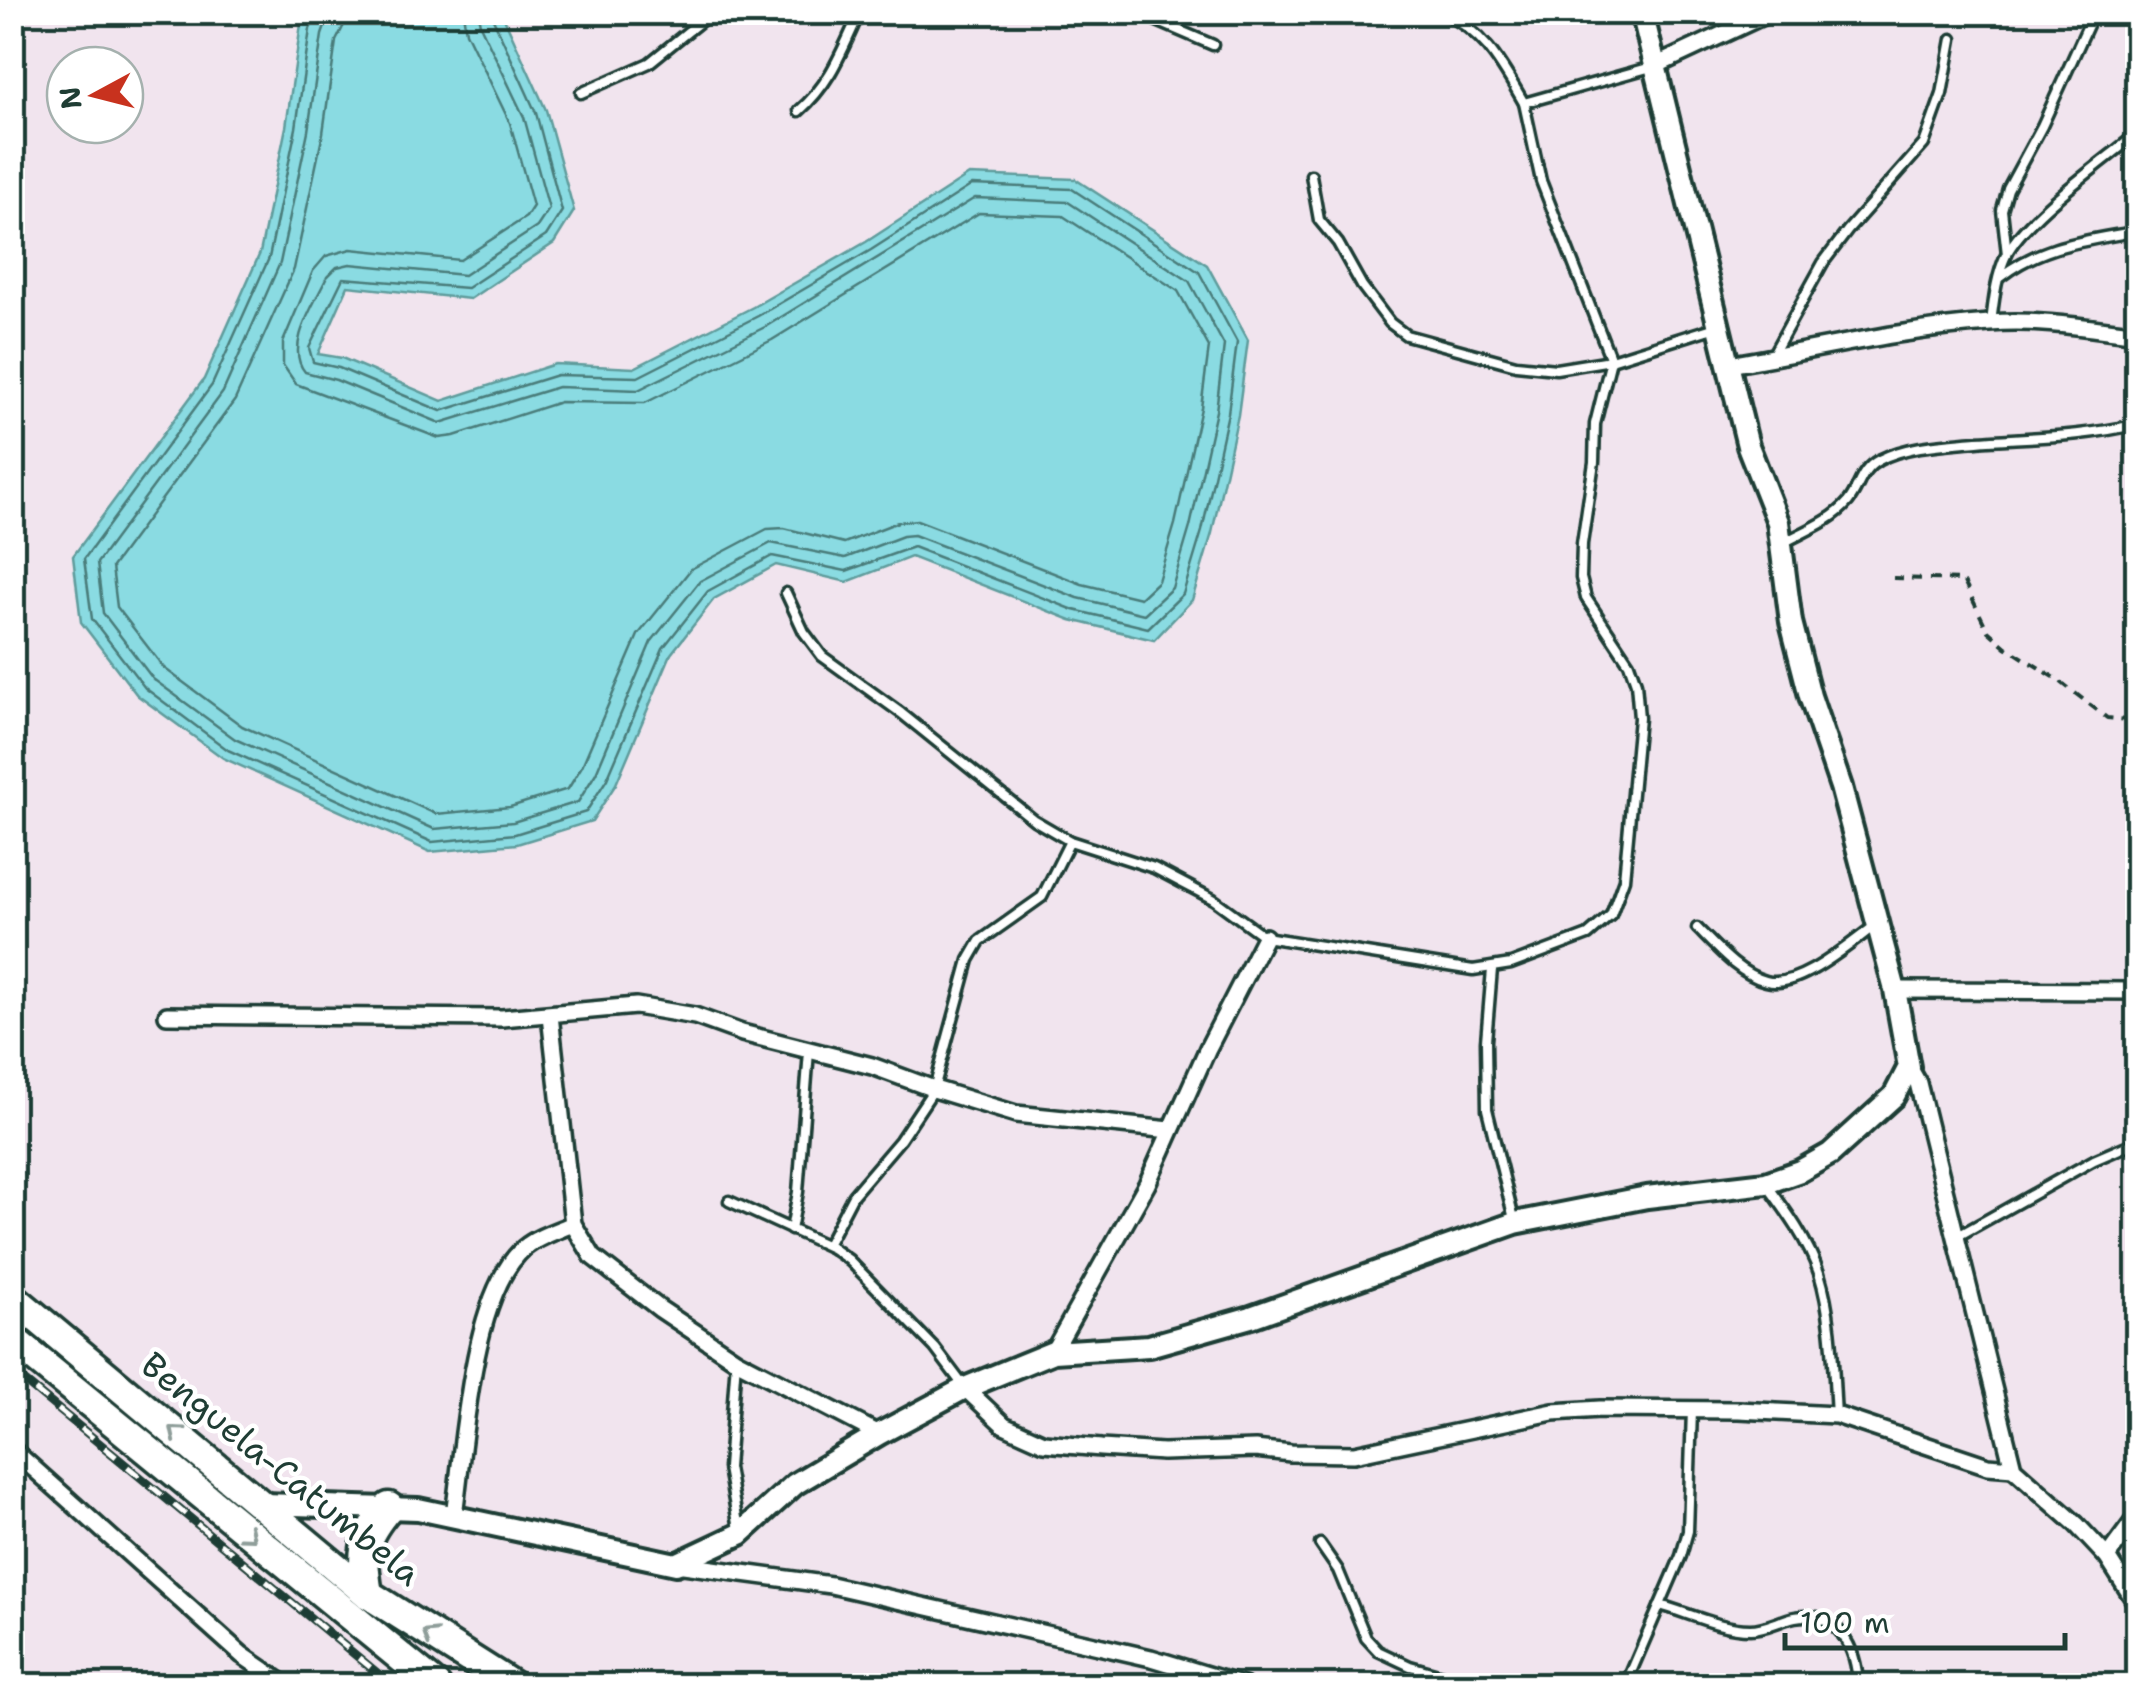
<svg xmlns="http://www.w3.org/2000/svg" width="2150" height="1698" font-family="'Shantell Sans',sans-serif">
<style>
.water{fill:#8adbe2;stroke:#5f9c9c;stroke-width:2.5}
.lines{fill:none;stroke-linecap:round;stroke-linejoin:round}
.shore{stroke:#4a7c7a;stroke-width:2.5}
.service-casing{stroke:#1f3d34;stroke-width:15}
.minor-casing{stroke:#1f3d34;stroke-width:22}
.tertiary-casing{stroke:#1f3d34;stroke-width:28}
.trunk-casing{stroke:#1f3d34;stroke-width:35}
.path{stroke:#1f3d34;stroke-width:4;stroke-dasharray:10 8;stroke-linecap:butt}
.service{stroke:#fff;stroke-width:8}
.minor{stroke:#fff;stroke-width:15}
.tertiary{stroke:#fff;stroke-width:20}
.trunk{stroke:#fff;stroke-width:28}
.rail-casing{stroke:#1f3d34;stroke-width:9}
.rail{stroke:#fff;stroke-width:5;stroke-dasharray:15;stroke-linecap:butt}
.oneway{stroke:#8f9e9a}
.labels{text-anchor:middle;stroke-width:9;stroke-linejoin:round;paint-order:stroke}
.street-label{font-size:35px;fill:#1f3d34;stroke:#fff}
</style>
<rect width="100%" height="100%" fill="#f1e4ee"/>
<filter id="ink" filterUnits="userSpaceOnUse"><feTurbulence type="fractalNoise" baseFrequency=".01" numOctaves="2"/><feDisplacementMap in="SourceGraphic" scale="20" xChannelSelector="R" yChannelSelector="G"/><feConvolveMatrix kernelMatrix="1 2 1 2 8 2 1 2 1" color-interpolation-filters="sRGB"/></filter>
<g filter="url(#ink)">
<path class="water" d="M311,12L496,13L505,20L546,110L574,211L554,243L470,299L348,286L318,354L342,358L442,401L555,364L634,368L753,307L866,242L969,175L1075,179L1207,265L1248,340L1238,415L1212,533L1192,600L1154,640L1071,620L911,557L847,582L776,565L714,599L671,654L616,784L592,821L517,844L430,852L223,758L137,695L81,622L73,556L204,379L260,253L286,127L301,24Z"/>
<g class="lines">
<g class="shore">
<path d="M318,12L310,29L296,128L269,258L212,385L84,559L92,619L145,688L228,750L432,842L515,834L586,812L607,779L663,648L708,591L772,556L846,571L913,547L1074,610L1148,628L1183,594L1202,531L1228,413L1237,342L1199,272L1072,189L972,185L871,250L758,316L638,377L557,375L441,411L339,368L313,362L309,348L343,278L467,288L546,236L562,211L536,113L490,12"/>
<path d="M330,12L322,35L308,131L280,263L223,392L97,563L103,613L153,679L235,739L434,829L513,822L578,802L596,773L651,642L700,581L771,543L845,558L903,536L914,535L1078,598L1144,614L1172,588L1190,527L1216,411L1224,345L1189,281L1068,202L975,198L765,327L638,390L558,387L440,423L336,380L305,372C284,347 315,303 327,277L337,267L350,264L464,275L537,227L549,209L524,117L480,25L478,12"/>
<path d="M345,12L344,25L336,41L323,133L294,269L235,400L112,567L117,607L164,668L242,726L436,814L510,807L568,789L582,766L638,635L691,569L767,529L784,528L844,543L898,522L917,520L1082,584L1140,598L1158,581L1175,524L1201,408L1209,347L1178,291L1063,216L979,213L772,340L645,403L560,402L454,436L439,438L296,384L283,365V342L313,271L326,256L351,249L460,260L526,217L533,206L510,123L466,32L463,12"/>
</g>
<defs>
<g id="service">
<path d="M1136,12L1213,45"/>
<path d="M1443,12C1487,35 1500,62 1524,103L1655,66"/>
<path d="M581,93L649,63L712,12"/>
<path d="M799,111C831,83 842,50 860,12"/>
<path d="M1311,175L1319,220L1338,243L1362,286L1390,323L1406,335L1516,365L1556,369L1611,360L1716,327"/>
<path d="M2007,254L2002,210L2008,189L2042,126L2094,12"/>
<path d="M2000,277C2043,244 2086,241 2138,231"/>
<path d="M1991,323C1994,299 1996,277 2006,255C2026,216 2102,163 2138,133"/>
<path d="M1773,354L1823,263L1848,230L1924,144L1942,94L1952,39"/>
<path d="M1783,543C1805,531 1832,521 1848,502C1860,487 1860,470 1879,460C1908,445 1945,444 1977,441C2031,437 2085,437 2138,424"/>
<path d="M786,593L804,632L822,656L901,713L1034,820L1070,841L1154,868L1213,899L1265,937L1473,970L1511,964L1588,935L1611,915L1624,879L1639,718L1636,683L1629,663L1586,598L1581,578L1582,544L1594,462L1595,424L1611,360L1541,181L1524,103"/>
<path d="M1697,928C1716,947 1739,974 1766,981C1798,990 1850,943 1876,925"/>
<path d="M1492,969L1486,1041L1487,1109L1515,1223"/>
<path d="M1767,1185C1787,1212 1808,1241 1819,1273C1833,1318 1833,1369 1836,1415"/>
<path d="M729,1201L832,1248L849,1260L935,1348L965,1388"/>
<path d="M791,1230L798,1192L809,1051"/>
<path d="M1958,1236L2094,1160L2138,1141"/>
<path d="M827,1245L853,1195L900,1140L934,1089L969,960L980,941L1042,897L1070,841"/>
<path d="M736,1360L728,1468L739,1529"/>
<path d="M1320,1544L1338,1570L1366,1638L1378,1651L1410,1666L1480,1686"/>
<path d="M1660,1605C1688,1613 1721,1629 1750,1629C1766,1629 1780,1620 1795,1617C1838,1609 1857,1649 1858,1686"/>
<path d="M1625,1686L1681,1556L1688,1531L1692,1410"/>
</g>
<g id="minor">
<path d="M1655,66L1771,12"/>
<path d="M1729,365C1816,350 1903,329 1990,323C2039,319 2089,328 2138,334"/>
<path d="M1895,990L2138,991"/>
<path d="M167,1015L502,1018L636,1006L695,1016L742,1033L872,1066L934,1089L1016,1114L1170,1130"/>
<path d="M550,1015L573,1224L593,1257L660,1309L736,1360L879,1434"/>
<path d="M1909,1067L1918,1083L2013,1468L2076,1524L2107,1557L2138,1606"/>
<path d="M1053,1352L1147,1184L1208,1048L1265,937"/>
<path d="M965,1388L1004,1425L1044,1443L1101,1448L1163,1452L1255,1449L1291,1453L1354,1454L1553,1412L1600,1409L1739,1410L1836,1415L1988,1466L2013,1468"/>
<path d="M12,1449L242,1655L287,1686"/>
<path d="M454,1515C464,1446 471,1294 524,1248C537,1237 557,1231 573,1224"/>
<path d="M2107,1557L2138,1515"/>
<path d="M676,1564L831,1585L1151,1658L1244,1686"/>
</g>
<path id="tertiary" d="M263,1504L418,1509L676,1564L740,1534L795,1484L879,1434L965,1388L1053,1352L1149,1346L1251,1317L1515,1223L1647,1197L1766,1183L1800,1171L1830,1154L1894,1096L1909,1067L1895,990L1841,787L1810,696L1791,622L1778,522L1748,446L1642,12"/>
<g id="trunk">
<path d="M12,1297L368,1594L513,1686"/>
<path d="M12,1339L436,1686"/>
<path d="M368,1594C361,1553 361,1539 389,1507"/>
</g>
</defs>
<use href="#service" class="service-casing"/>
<use href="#minor" class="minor-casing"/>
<use href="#tertiary" class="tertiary-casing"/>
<use href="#trunk" class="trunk-casing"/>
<path class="path" d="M1893,578L1963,580L1988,631L2006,647L2057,679L2107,718L2138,721"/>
<use href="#service" class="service"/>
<use href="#minor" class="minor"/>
<use href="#tertiary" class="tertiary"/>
<use href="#trunk" class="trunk"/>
<defs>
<path id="rail" d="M12,1371L393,1686"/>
</defs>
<use href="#rail" class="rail-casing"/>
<use href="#rail" class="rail"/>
</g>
<defs><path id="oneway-chevron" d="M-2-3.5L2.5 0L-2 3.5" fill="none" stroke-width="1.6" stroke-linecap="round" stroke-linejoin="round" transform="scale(2.5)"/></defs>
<g class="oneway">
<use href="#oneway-chevron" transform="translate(176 1432) rotate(-140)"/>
<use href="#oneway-chevron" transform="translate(249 1535) rotate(40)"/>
<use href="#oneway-chevron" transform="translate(429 1635) rotate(-148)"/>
</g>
</g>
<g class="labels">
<g class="street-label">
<text transform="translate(281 1469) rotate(39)" y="12">Benguela-Catumbela</text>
</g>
</g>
<rect width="2150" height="1698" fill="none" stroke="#fff" stroke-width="50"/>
<rect x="25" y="25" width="2100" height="1648" fill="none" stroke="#1f3d34" stroke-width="4" filter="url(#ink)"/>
<g transform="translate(95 95) rotate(263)"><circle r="48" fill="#ffffff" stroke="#a5b1ae" stroke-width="2.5"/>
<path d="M0-8L18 38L0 25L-18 38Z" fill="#c8321e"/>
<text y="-15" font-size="28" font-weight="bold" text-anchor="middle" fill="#1f3d34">N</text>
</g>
<path d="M1785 1633v15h280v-15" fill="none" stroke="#1f3d34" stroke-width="5"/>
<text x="1800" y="1633" font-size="30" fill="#1f3d34" stroke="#ffffff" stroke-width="8" paint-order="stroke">100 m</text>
</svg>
